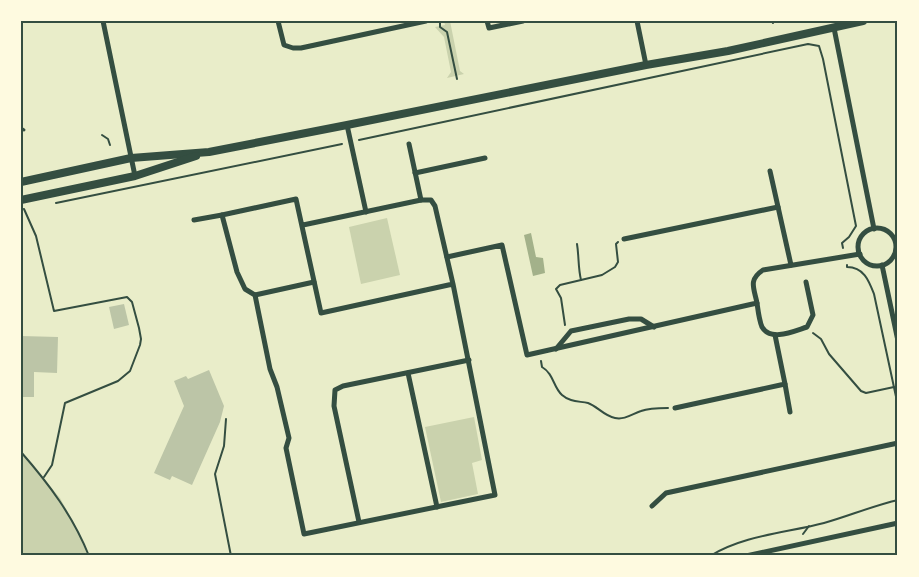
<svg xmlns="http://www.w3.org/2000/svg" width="919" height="577" font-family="'PT Sans Narrow',sans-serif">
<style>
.green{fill:#cad2ad}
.water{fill:#a3b18a}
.building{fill:#bcc5a7}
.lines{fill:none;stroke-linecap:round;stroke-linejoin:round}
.path{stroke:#344e41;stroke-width:2}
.service{stroke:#344e41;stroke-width:3}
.minor{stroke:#344e41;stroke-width:5}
.tertiary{stroke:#344e41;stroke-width:8}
.neatline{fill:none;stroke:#344e41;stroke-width:2}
</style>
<rect width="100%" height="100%" fill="#e9edc9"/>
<g class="green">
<path d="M444,21H450L460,71L464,74L447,78L451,72L444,37L435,27L445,25Z"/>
<path d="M387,218L400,275L361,284L349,227Z"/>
<path d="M474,417L482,460L472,463L478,494L441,502L425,427Z"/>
<path d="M21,452L60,498L75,525L88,556H21Z"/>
</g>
<path class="water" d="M531,233L536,257L543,258L545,273L533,276L524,235Z"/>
<g class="building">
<path d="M124,304L129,325L114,329L109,307Z"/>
<path d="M21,336L58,337L57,373L34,372V397H21Z"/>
<path d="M209,370L224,406L220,422L192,485L172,476L170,480L154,473L184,406L174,381L186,376L188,379Z"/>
</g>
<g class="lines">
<g class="path">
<path d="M440,21V27L447,32L457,79"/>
<path d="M772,21L773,23"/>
<path d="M102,135L108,139L110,145"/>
<path d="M359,140L808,44L819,46L823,59L856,226L849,237L842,243L843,248"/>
<path d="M56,203L342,144"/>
<path d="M24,209L36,236L54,311L127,297L132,302L139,328L141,339L140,345L130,371L118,381L65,403L52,465L44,477"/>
<path d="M577,244C579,256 578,268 581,280"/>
<path d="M847,265V267C864,267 869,281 874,294L898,406"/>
<path d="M565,325L561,298L556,289L560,285L602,275L615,267L618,262L616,244L618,242"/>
<path d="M813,333L821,339L829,354L861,391L866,393L894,387"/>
<path d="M541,361L542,367C554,374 553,387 562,395C570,402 578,401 588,403C597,406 604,416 615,418C625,420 632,414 641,411C649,408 659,408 668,408"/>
<path d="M226,419L224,446L215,474L231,556"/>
<path d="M21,452C49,484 73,516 89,556"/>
<path d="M803,534L809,526"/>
<path d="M710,556C744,535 786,533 824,523C849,516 872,506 898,500"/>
</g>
<path class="service" d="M21,128L24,130"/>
<g class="minor">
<path d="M103,21L135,176"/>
<path d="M278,21L284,45L293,48H301L426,21"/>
<path d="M487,21L489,28L523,21"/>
<path d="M637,21L646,65"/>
<path d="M834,28L874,229"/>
<path d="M347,125L366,212"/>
<path d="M409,144L421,200"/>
<path d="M770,171L791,265"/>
<path d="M415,173L485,158"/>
<path d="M194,220L222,215"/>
<path d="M303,225L421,200H431L435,206L453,284L321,313L296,199L222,215L237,272L245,289L255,295L270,369L277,387L289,438L286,448L304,534L495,495L453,284"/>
<circle cx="877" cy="247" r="19"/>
<path d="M624,239L778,207"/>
<path d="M447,257L502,245L527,355L757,303C754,288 748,280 763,270L860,254"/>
<path d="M882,265L898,341"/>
<path d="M255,295L314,282"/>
<path d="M757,303C758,310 759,320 762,327C771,342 794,331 807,327L813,315L806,282"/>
<path d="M556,349L571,331L629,319H641L654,327"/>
<path d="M408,373L437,507"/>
<path d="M785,384L790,412"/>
<path d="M675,408L785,384L775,335"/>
<path d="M652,506L666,493L898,443"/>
<path d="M359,522L334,406L335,390L343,386L469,360"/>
<path d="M746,556L898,523"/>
</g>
<g class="tertiary">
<path d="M21,182L131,158L209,152L347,125L646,65L728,51L863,21"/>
<path d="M21,200L135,176L196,156"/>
</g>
</g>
<rect width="919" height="577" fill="none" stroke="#fefae0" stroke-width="45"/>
<rect x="22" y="22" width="874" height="532" class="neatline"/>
</svg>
